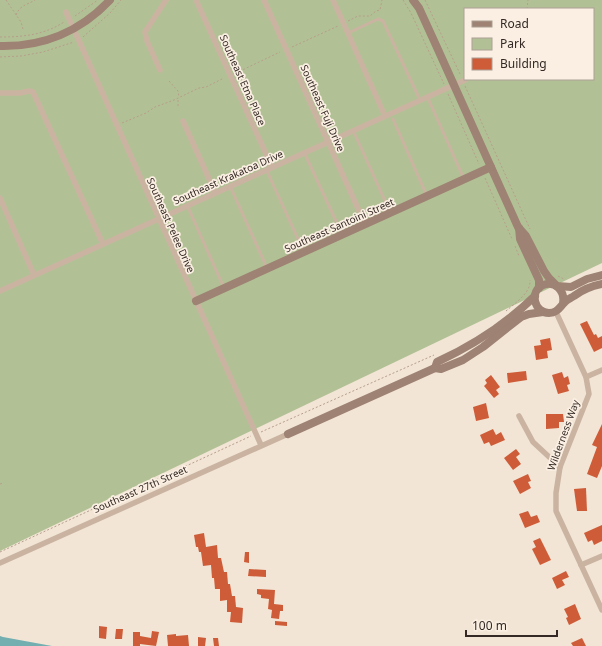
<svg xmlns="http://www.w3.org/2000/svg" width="602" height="646" font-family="'Noto Sans',sans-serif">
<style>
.green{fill:#b2c195;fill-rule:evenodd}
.water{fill:#73aeb1}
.building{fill:#ce5c38}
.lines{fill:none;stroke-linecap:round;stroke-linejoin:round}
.path{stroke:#b69e8b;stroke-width:1;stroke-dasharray:2 2;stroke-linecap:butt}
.lane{stroke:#cab4a1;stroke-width:3}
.street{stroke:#cab4a1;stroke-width:5.5}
.secondary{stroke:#9e8273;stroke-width:8}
.labels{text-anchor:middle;stroke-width:3.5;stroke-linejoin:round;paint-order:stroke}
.street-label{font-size:10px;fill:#342924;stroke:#faefe2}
</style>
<rect width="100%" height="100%" fill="#f2e5d5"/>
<path class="green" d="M0,0H602V263L0,551ZM465,9H593V79H465Z"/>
<path class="water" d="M0,636L3,637L52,646H0Z"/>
<g class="building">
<path d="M587,321L594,335L596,334L598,338L602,336V348L594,352L580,324Z"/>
<path d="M550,338L552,350L547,351L548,358L536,360L534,346L541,345L540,340Z"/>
<path d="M526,371L527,380L508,383L507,373Z"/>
<path d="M562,372L564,378L568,376L570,384L567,385L569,391L558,394L552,375Z"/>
<path d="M491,375L500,387L496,390L499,394L494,398L484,386L487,383L485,380Z"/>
<path d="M486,403L489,418L476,421L473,407Z"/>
<path d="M546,414H563L564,422H559V428L546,429Z"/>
<path d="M602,424V466L597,478L587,474L597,447L592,445Z"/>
<path d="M493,429L496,435L501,432L505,440L491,446L489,442L484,444L480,435Z"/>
<path d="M516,449L520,454L516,457L521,464L513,470L504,458Z"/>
<path d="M528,474L531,481L528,482L531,488L520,494L513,481Z"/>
<path d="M586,488L587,511H577L574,489Z"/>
<path d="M528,511L531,517L537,515L540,522L525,528L519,514Z"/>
<path d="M602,525V541L594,545L592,540L588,542L584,533Z"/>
<path d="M204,533L206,547L217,545L218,558H221L224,572H227L228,584H230L232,596H235L236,607L243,608L242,623L230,622L231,612H227V600L220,601V589H215L214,578H212L211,565L203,566L201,552H199L198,547H196L194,535Z"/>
<path d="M540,538L551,560L540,565L532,549L536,547L533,541Z"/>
<path d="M245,552H249V563L244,562Z"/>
<path d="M249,569L266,570V577L248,576Z"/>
<path d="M566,571L569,577L562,580L565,585L557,589L552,578Z"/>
<path d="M257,589L275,590L274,604L283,605V611H280L279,619L271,618L272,610L268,609L269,599L261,598V595L257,594Z"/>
<path d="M575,604L581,619L569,625L566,618L568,617L564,609Z"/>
<path d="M275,621L287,622V626L275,625Z"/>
<path d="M99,626L107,627L106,639L99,638Z"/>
<path d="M116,629H123L122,639H115Z"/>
<path d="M152,631L159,632L156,646L140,644V646H133V632H140V636L151,638Z"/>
<path d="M176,634V636L188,635L189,646H168L167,635Z"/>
<path d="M198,637L206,638L205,646H198Z"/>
<path d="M213,638H218L219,646H214Z"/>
<path d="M582,638L586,646H573L571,643Z"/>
</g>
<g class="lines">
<g class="path">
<path d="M6,0L21,22L23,29"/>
<path d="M403,0L411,13L444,84"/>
<path d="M425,0L461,76"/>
<path d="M527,9L528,0"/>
<path d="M16,15C20,5 27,5 35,0"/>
<path d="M75,16L98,0"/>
<path d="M348,21L358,16H370L376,11L380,10L382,0"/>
<path d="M0,37C23,37 44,35 64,22"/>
<path d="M83,37L110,13L121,0"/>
<path d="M292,47L338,26"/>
<path d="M0,57L21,56L43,52L74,42"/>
<path d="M236,73L280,52"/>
<path d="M169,81L178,91L179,97"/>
<path d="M465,86L530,229"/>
<path d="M448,94L479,164"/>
<path d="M178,100V106"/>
<path d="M122,123L146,113L155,107L174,100L199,88L206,87L224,78"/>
<path d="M485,178L512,239"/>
<path d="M515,246L519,256"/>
<path d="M558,276L564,279"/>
<path d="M506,311C515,303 531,293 530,280"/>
<path d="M261,432L434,355"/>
<path d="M0,484L4,483"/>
<path d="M0,552L251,436"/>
</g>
<g class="lane">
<path d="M348,33L378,19L383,21L420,100"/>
<path d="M427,96L464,179"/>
<path d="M393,119L427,196"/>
<path d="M353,130L390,212"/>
<path d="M304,152L342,234"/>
<path d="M266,169L304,252"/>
<path d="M230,186L267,268"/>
<path d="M187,205L224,288"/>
</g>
<g class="street">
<path d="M196,0L272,167"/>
<path d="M264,0L365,224"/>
<path d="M333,0L385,116"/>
<path d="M66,12L261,445"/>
<path d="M160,70L147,41L145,32L166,0"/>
<path d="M0,93H20L29,91L33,92L103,244"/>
<path d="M183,121L215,192"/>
<path d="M0,198L34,275"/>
<path d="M0,291L465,80"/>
<path d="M556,312L586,377L589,394L560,467L556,493V511L602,610"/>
<path d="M586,377L602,370"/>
<path d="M519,416L533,442L560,467"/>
<path d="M0,563L288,434"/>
<path d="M581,565L602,556"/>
</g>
<g class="secondary">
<path d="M413,0L419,8L435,43L518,227L526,236L544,271L549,278L557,286L571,287L587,279L602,275"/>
<path d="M0,46C43,47 81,31 110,0"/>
<path d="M519,228L520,239L539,280V288"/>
<path d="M196,301L491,167"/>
<path d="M563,303C565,292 556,280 543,285C529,291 534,313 549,313C557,313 559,308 564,303C566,300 571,298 574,296C582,290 592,286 602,284"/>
<path d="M435,368L441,369L463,360L483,347L521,317L529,314L543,312"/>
<path d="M435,368L437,362C474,345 505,325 535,296"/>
<path d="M288,434L435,368"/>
</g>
</g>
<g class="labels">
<g class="street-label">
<text transform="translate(243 80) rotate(66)" y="4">Southeast Etna Place</text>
<text transform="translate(323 108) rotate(66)" y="4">Southeast Fuji Drive</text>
<text transform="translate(228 177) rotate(-24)" y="4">Southeast Krakatoa Drive</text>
<text transform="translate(171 225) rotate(66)" y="4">Southeast Pelee Drive</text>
<text transform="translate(339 225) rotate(-24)" y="4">Southeast Santoini Street</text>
<text transform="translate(563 435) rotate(-70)" y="4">Wilderness Way</text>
<text transform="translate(140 489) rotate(-24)" y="4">Southeast 27th Street</text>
</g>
</g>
<rect x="464" y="8" width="130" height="72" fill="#faefe2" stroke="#aba096"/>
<rect x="472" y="21" width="20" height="6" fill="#9e8273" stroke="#aba096"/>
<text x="500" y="28" font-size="12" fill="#342924">Road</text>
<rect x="472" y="38" width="20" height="12" fill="#b2c195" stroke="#aba096"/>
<text x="500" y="48" font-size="12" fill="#342924">Park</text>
<rect x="472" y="58" width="20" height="12" fill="#ce5c38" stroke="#aba096"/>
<text x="500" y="68" font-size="12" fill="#342924">Building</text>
<path d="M466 630v6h91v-6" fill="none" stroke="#342924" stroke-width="2"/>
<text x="472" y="630" font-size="12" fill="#342924" stroke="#faefe2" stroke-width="3" paint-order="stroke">100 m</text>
</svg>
